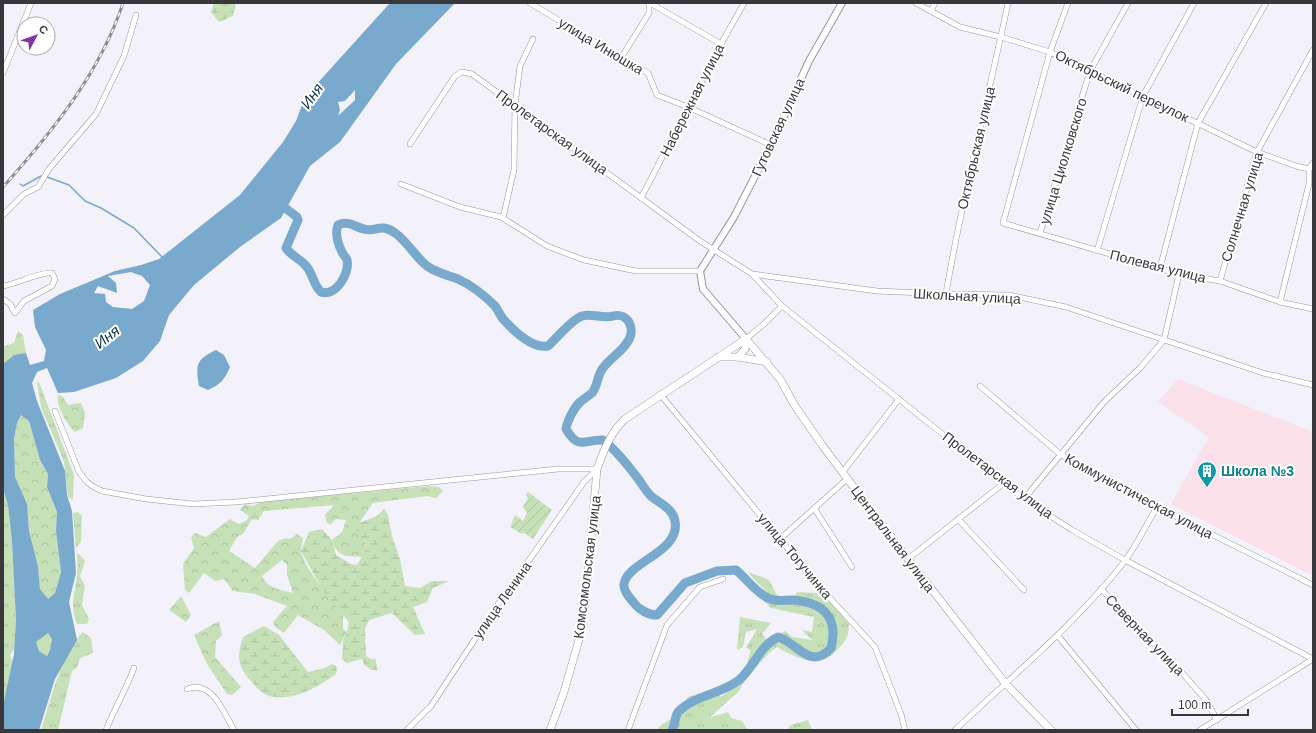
<svg xmlns="http://www.w3.org/2000/svg" width="1316" height="733" font-family="Helvetica,sans-serif">
<style>
.education{fill:#fae0e8}
.grass{fill:url(#grass-tufts)}
.forest{fill:url(#forest-crowns);fill-rule:evenodd}
.wetland{fill:url(#wetland-marsh)}
.garden{fill:url(#garden-furrows)}
.water{fill:#79a9cd;fill-rule:evenodd}
.lines{fill:none;stroke-linecap:round;stroke-linejoin:round}
.stream{stroke:#79a9cd;stroke-width:1.5}
.river{stroke:#79a9cd;stroke-width:9}
.minor-casing{stroke:#99969e;stroke-width:6}
.tertiary-casing{stroke:#99969e;stroke-width:8}
.secondary-casing{stroke:#99969e;stroke-width:8}
.minor{stroke:#fff;stroke-width:5}
.tertiary{stroke:#fff;stroke-width:6}
.secondary{stroke:#fff;stroke-width:7}
.rail-casing{stroke:#8f8e93;stroke-width:3}
.rail{stroke:#fff;stroke-width:1.5;stroke-dasharray:4.5;stroke-linecap:butt}
.labels{text-anchor:middle;stroke-width:4;stroke-linejoin:round;paint-order:stroke}
.street-label{font-size:14px;fill:#38373a;stroke:#fff}
.culture-label{font-size:14px;font-weight:bold;fill:#0d838f;stroke:#fff;text-anchor:start}
.water-label{font-size:15px;font-style:italic;fill:#083049;stroke:#fff}
</style>
<defs>
<pattern id="grass-tufts" width="24" height="20" patternUnits="userSpaceOnUse"><rect width="24" height="20" fill="#c6e0b8"/><path d="M3 7l-1-3M5 7V3M7 7l1-3M15 17l-1-3M17 17v-4M19 17l1-3" fill="none" stroke="#abc19f"/></pattern>
<pattern id="forest-crowns" width="20" height="18" patternUnits="userSpaceOnUse"><rect width="20" height="18" fill="#c6e0b8"/><path d="M2 6a3 3 0 1 1 6 0M12 15a3 3 0 1 1 6 0" fill="none" stroke="#abc19f"/></pattern>
<pattern id="wetland-marsh" width="20" height="14" patternUnits="userSpaceOnUse"><rect width="20" height="14" fill="#c6e0b8"/><path d="M1 5h8M5 5V1M11 12h8M15 12V8" fill="none" stroke="#abc19f"/></pattern>
<pattern id="garden-furrows" width="10" height="10" patternUnits="userSpaceOnUse"><rect width="10" height="10" fill="#c6e0b8"/><path d="M-1 1l2-2M0 10L10 0M9 11l2-2" fill="none" stroke="#abc19f"/></pattern>
</defs>
<rect width="100%" height="100%" fill="#f3f1f9"/>
<path class="education" d="M1178,379L1313,432V576L1171,504L1209,437L1158,402Z"/>
<g class="grass">
<path d="M18,331L23,335L26,353L14,355L3,365V347L14,343Z"/>
<path d="M39,382L74,475L73,500L68,497L64,462L41,407L37,383Z"/>
<path d="M3,489L8,505L12,541L16,620L15,648L10,655L13,663L3,706Z"/>
<path d="M78,512L82,516L81,542L76,548L73,513Z"/>
<path d="M77,554H79L85,561L80,576L85,586L82,605L89,619L87,624H77C68,600 77,593 77,570C78,565 77,559 77,554Z"/>
<path d="M748,572L769,580L780,601L794,597L797,592L817,593L833,605L849,624C848,638 847,639 838,649C821,670 797,659 777,647L769,653L747,677L739,691L709,718L728,712L731,718L742,721L748,730H657L660,726L672,718L688,697L716,688L721,697L741,682L751,650L746,648L757,629L746,632L743,647L737,650L740,617L771,623L762,634L766,639L785,631L792,637L812,640L802,630L812,632L814,617L771,608L760,597L774,602C771,594 755,582 748,572Z"/>
<path d="M48,632L52,639L50,650L47,656L39,651L36,642Z"/>
<path d="M83,632L91,638L93,653L80,658L77,667L72,671L58,730H41C51,700 61,654 83,632Z"/>
<path d="M808,720L812,730H787L791,725Z"/>
</g>
<g class="forest">
<path d="M58,395L63,397L68,405L81,403L85,413L83,428L75,432C67,425 56,406 58,395Z"/>
<path d="M21,414L29,421L40,460L48,474L47,487L57,512L56,531L61,572L55,593L48,599L40,589L38,566L29,531L27,504L15,477L14,439L17,423Z"/>
<path d="M429,486L439,487L443,491L436,498L427,496L373,503L359,523L367,548L362,557C346,556 337,557 332,540L342,532L346,520L336,519L330,525L326,521L325,515L334,505L264,511L258,520L252,519L243,534L237,537L229,551L255,568L278,541L286,538L290,539L297,534L303,538C302,542 301,547 301,550C303,568 331,599 343,612V629L347,632L340,645L324,630L298,615L284,633L275,627L273,622L287,606L255,594L233,591L224,579L215,581L204,573L189,593L185,590L183,564L194,548L191,538L195,533L206,537L230,519L239,524L247,520L249,516L240,510L245,504L253,506L261,502ZM282,560L287,565V575L293,593C281,590 268,589 262,576Z"/>
<path d="M181,596L191,615L186,622L169,610Z"/>
<path d="M219,621L222,635L216,641L215,657L241,687L232,695L227,694L207,664L194,635Z"/>
</g>
<g class="wetland">
<path d="M214,3H236L233,16L219,22L211,12Z"/>
<path d="M384,509L388,515L392,536L400,559L405,586L420,588L432,581H449L433,588L427,602L413,607L425,634L415,635L392,613L369,620L365,629L366,656L373,660L375,658L378,670H372L364,665L362,659L347,663L342,659L343,641L347,632L349,622L323,591L301,551L309,532L322,529L332,540L336,555L351,564L357,565L367,548L365,540L356,533L359,523L377,516Z"/>
<path d="M264,626L279,635L308,672L325,668L332,664L337,667L336,674C320,686 295,700 274,697C263,696 256,687 249,679C237,664 237,656 243,637Z"/>
</g>
<path class="garden" d="M528,492L552,510L533,539L523,532L522,534L510,527L515,515L523,521L527,513L523,507L528,498L526,495Z"/>
<g class="water">
<path d="M390,3H455L396,64L340,142L310,166L281,218L240,247L194,285L169,315L160,341L143,361L116,378L74,392L58,393L47,368L37,372L32,383L37,401L65,471L67,495L72,511L76,573L69,602L77,640L55,679L39,730H3V706L14,654L16,620L12,541L8,505L3,489V364L14,355L26,353L30,365L44,361L46,350L35,327L33,310L60,294L115,271L141,265L159,259L240,195L283,142L296,121L305,97ZM355,90V100L338,116L340,110L338,102L345,101ZM131,272L142,276L150,285L144,301L132,309L113,307L106,302L105,294L94,293L98,286L117,293L116,283L108,276ZM21,415L29,421L40,460L48,474L47,487L57,512L56,531L61,572L55,593L48,599L40,589L38,566L29,531L27,504L15,477L14,439L17,423ZM48,633L52,639L50,650L47,656L39,651L36,642Z"/>
<path d="M216,350L224,355L230,367C225,379 220,385 208,390L199,386C196,365 195,360 216,350Z"/>
</g>
<g class="lines">
<g class="stream">
<path d="M47,177L69,185L85,201L101,208L134,228L162,257"/>
<path d="M20,184L23,186L41,176"/>
</g>
<path class="river" d="M276,201L297,217L298,220L286,248C291,256 301,259 307,267C313,275 314,286 321,292C336,297 350,273 347,260C346,257 343,255 342,252C338,244 335,233 338,225C348,220 355,227 364,229C373,232 377,227 384,228C400,230 415,257 427,266C437,273 447,275 458,279C471,285 485,296 495,306C498,310 500,315 503,319C513,330 532,349 548,346C557,338 571,320 582,316C592,313 603,319 613,316C628,312 636,329 628,341C622,352 610,358 603,368C597,375 598,386 592,393C588,396 584,399 580,402C574,408 567,421 566,429C579,451 585,439 603,440C616,450 626,463 636,476C642,483 645,491 652,497C661,504 673,509 675,521C681,552 627,562 624,584C623,591 630,598 634,603C639,610 649,615 657,615L685,583L717,571L736,570C746,578 756,593 768,598C776,602 784,600 792,600C822,602 839,616 831,648C810,671 798,643 778,637C759,646 754,668 739,680C721,694 696,695 679,711C674,716 676,724 672,730"/>
<defs>
<g id="minor">
<path d="M530,3L621,58L648,73L657,95L688,107L771,145"/>
<path d="M650,3L721,44"/>
<path d="M916,3L960,27L1001,37L1050,52L1257,152L1296,166L1309,169"/>
<path d="M1068,3L1050,52L1003,223L1179,274L1220,281L1280,302L1313,309"/>
<path d="M931,11L935,3"/>
<path d="M621,58L649,13V3"/>
<path d="M3,73L31,3"/>
<path d="M410,144L455,76L462,72L472,74L700,241L752,274L877,291L946,294L1009,295L1066,307L1263,373L1313,385"/>
<path d="M401,184L460,207L501,217L547,246L584,260L636,271H700"/>
<path d="M641,198L721,44L744,3"/>
<path d="M3,215L24,194L38,187L49,169L96,114L124,56L136,15"/>
<path d="M503,218L514,170L515,105L520,66L533,39"/>
<path d="M1040,233L1090,71L1128,3"/>
<path d="M1097,251L1143,96L1194,3"/>
<path d="M1160,268L1198,123L1266,3"/>
<path d="M752,274L782,306L1024,499L1072,530L1125,560L1313,659"/>
<path d="M1220,281L1257,152L1313,50"/>
<path d="M3,286C16,284 43,271 52,273L55,279L52,286L24,301L15,313L10,304L3,299"/>
<path d="M946,294C962,196 988,100 1008,3"/>
<path d="M1280,302L1309,184V169L1313,163"/>
<path d="M746,339L764,324L782,306"/>
<path d="M980,386L1060,454L1157,507L1313,585"/>
<path d="M660,394L817,584L875,647L901,714L905,730"/>
<path d="M55,411L79,472L87,482L94,487L102,491L146,499L193,504L236,502L558,469H597"/>
<path d="M842,473L899,399"/>
<path d="M1024,499L1104,402L1140,368L1164,340L1179,274"/>
<path d="M814,508L852,567"/>
<path d="M958,519L1024,590"/>
<path d="M781,538L847,479"/>
<path d="M908,559L1004,483"/>
<path d="M1101,589L1184,675L1206,700L1217,720"/>
<path d="M1058,636L1136,730"/>
<path d="M187,689C212,679 224,713 234,730"/>
<path d="M106,730C114,709 126,690 134,668"/>
<path d="M407,730L431,706L496,607L584,482L597,469"/>
<path d="M628,730L667,625L700,587L723,579"/>
<path d="M955,730C1013,675 1075,625 1124,562C1137,545 1146,525 1157,507"/>
<path d="M1200,730L1313,659"/>
</g>
<path id="tertiary" d="M746,339L703,289L700,271L734,217L771,145L809,61L842,3"/>
<g id="secondary">
<path d="M746,339L780,379L795,406L822,445L908,559L1005,683L1051,730"/>
<path d="M718,357H738L767,362"/>
<path d="M738,357L745,349L746,339"/>
<path d="M550,730L563,695L581,633L585,605L597,469C604,450 610,433 625,419L746,339"/>
</g>
</defs>
<use href="#minor" class="minor-casing"/>
<use href="#tertiary" class="tertiary-casing"/>
<use href="#secondary" class="secondary-casing"/>
<use href="#minor" class="minor"/>
<use href="#tertiary" class="tertiary"/>
<use href="#secondary" class="secondary"/>
<defs>
<path id="rail" d="M3,187C52,132 100,73 123,3"/>
</defs>
<use href="#rail" class="rail-casing"/>
<use href="#rail" class="rail"/>
</g>
<defs>
<symbol id="building-pin" viewBox="-11 -11 22 30"><path d="M0 17L-7.5 6A9.5 9.5 0 1 1 7.5 6Z" fill="#0f9aa8" stroke="#fff"/><path d="M-4-6H4V6H1V3H-1V6H-4ZM-2.5-4.3h1.7v1.8h-1.7ZM.8-4.3h1.7v1.8H.8ZM-2.5-1h1.7V.8h-1.7ZM.8-1h1.7V.8H.8Z" fill="#fff"/></symbol>
</defs>
<g fill-rule="evenodd">
<use href="#building-pin" x="1196" y="460" width="22" height="30"/>
</g>
<g class="labels">
<g class="street-label">
<text transform="translate(601 46) rotate(31)" y="5">улица Инюшка</text>
<text transform="translate(1122 86) rotate(26)" y="5">Октябрьский переулок</text>
<text transform="translate(692 100) rotate(-63)" y="5">Набережная улица</text>
<text transform="translate(778 127) rotate(-65)" y="5">Гутовская улица</text>
<text transform="translate(552 132) rotate(36)" y="5">Пролетарская улица</text>
<text transform="translate(976 148) rotate(-77)" y="5">Октябрьская улица</text>
<text transform="translate(1063 161) rotate(-73)" y="5">улица Циолковского</text>
<text transform="translate(1242 207) rotate(-73)" y="5">Солнечная улица</text>
<text transform="translate(1158 266) rotate(14)" y="5">Полевая улица</text>
<text transform="translate(967 296) rotate(3)" y="5">Школьная улица</text>
<text transform="translate(998 475) rotate(37)" y="5">Пролетарская улица</text>
<text transform="translate(1139 496) rotate(28)" y="5">Коммунистическая улица</text>
<text transform="translate(893 539) rotate(53)" y="5">Центральная улица</text>
<text transform="translate(795 556) rotate(50)" y="5">улица Тогучинка</text>
<text transform="translate(587 567) rotate(-83)" y="5">Комсомольская улица</text>
<text transform="translate(502 600) rotate(-55)" y="5">улица Ленина</text>
<text transform="translate(1145 635) rotate(46)" y="5">Северная улица</text>
</g>
<g class="culture-label">
<text x="1221" y="476">Школа №3</text>
</g>
<g class="water-label">
<text transform="translate(312 96) rotate(-55)" y="5">Иня</text>
<text transform="translate(107 337) rotate(-38)" y="5">Иня</text>
</g>
</g>
<rect width="1316" height="733" fill="none" stroke="#38373a" stroke-width="8"/>
<g transform="translate(36 36) rotate(49)"><circle r="19" fill="#ffffff" stroke="#afafb0"/>
<path d="M0-3L7 15L0 10L-7 15Z" fill="#8433a2"/>
<text y="-6" font-size="11" font-weight="bold" text-anchor="middle" fill="#38373a">С</text>
</g>
<path d="M1172 709v6h76v-6" fill="none" stroke="#38373a" stroke-width="2"/>
<text x="1178" y="709" font-size="12" fill="#38373a" stroke="#ffffff" stroke-width="3" paint-order="stroke">100 m</text>
</svg>
